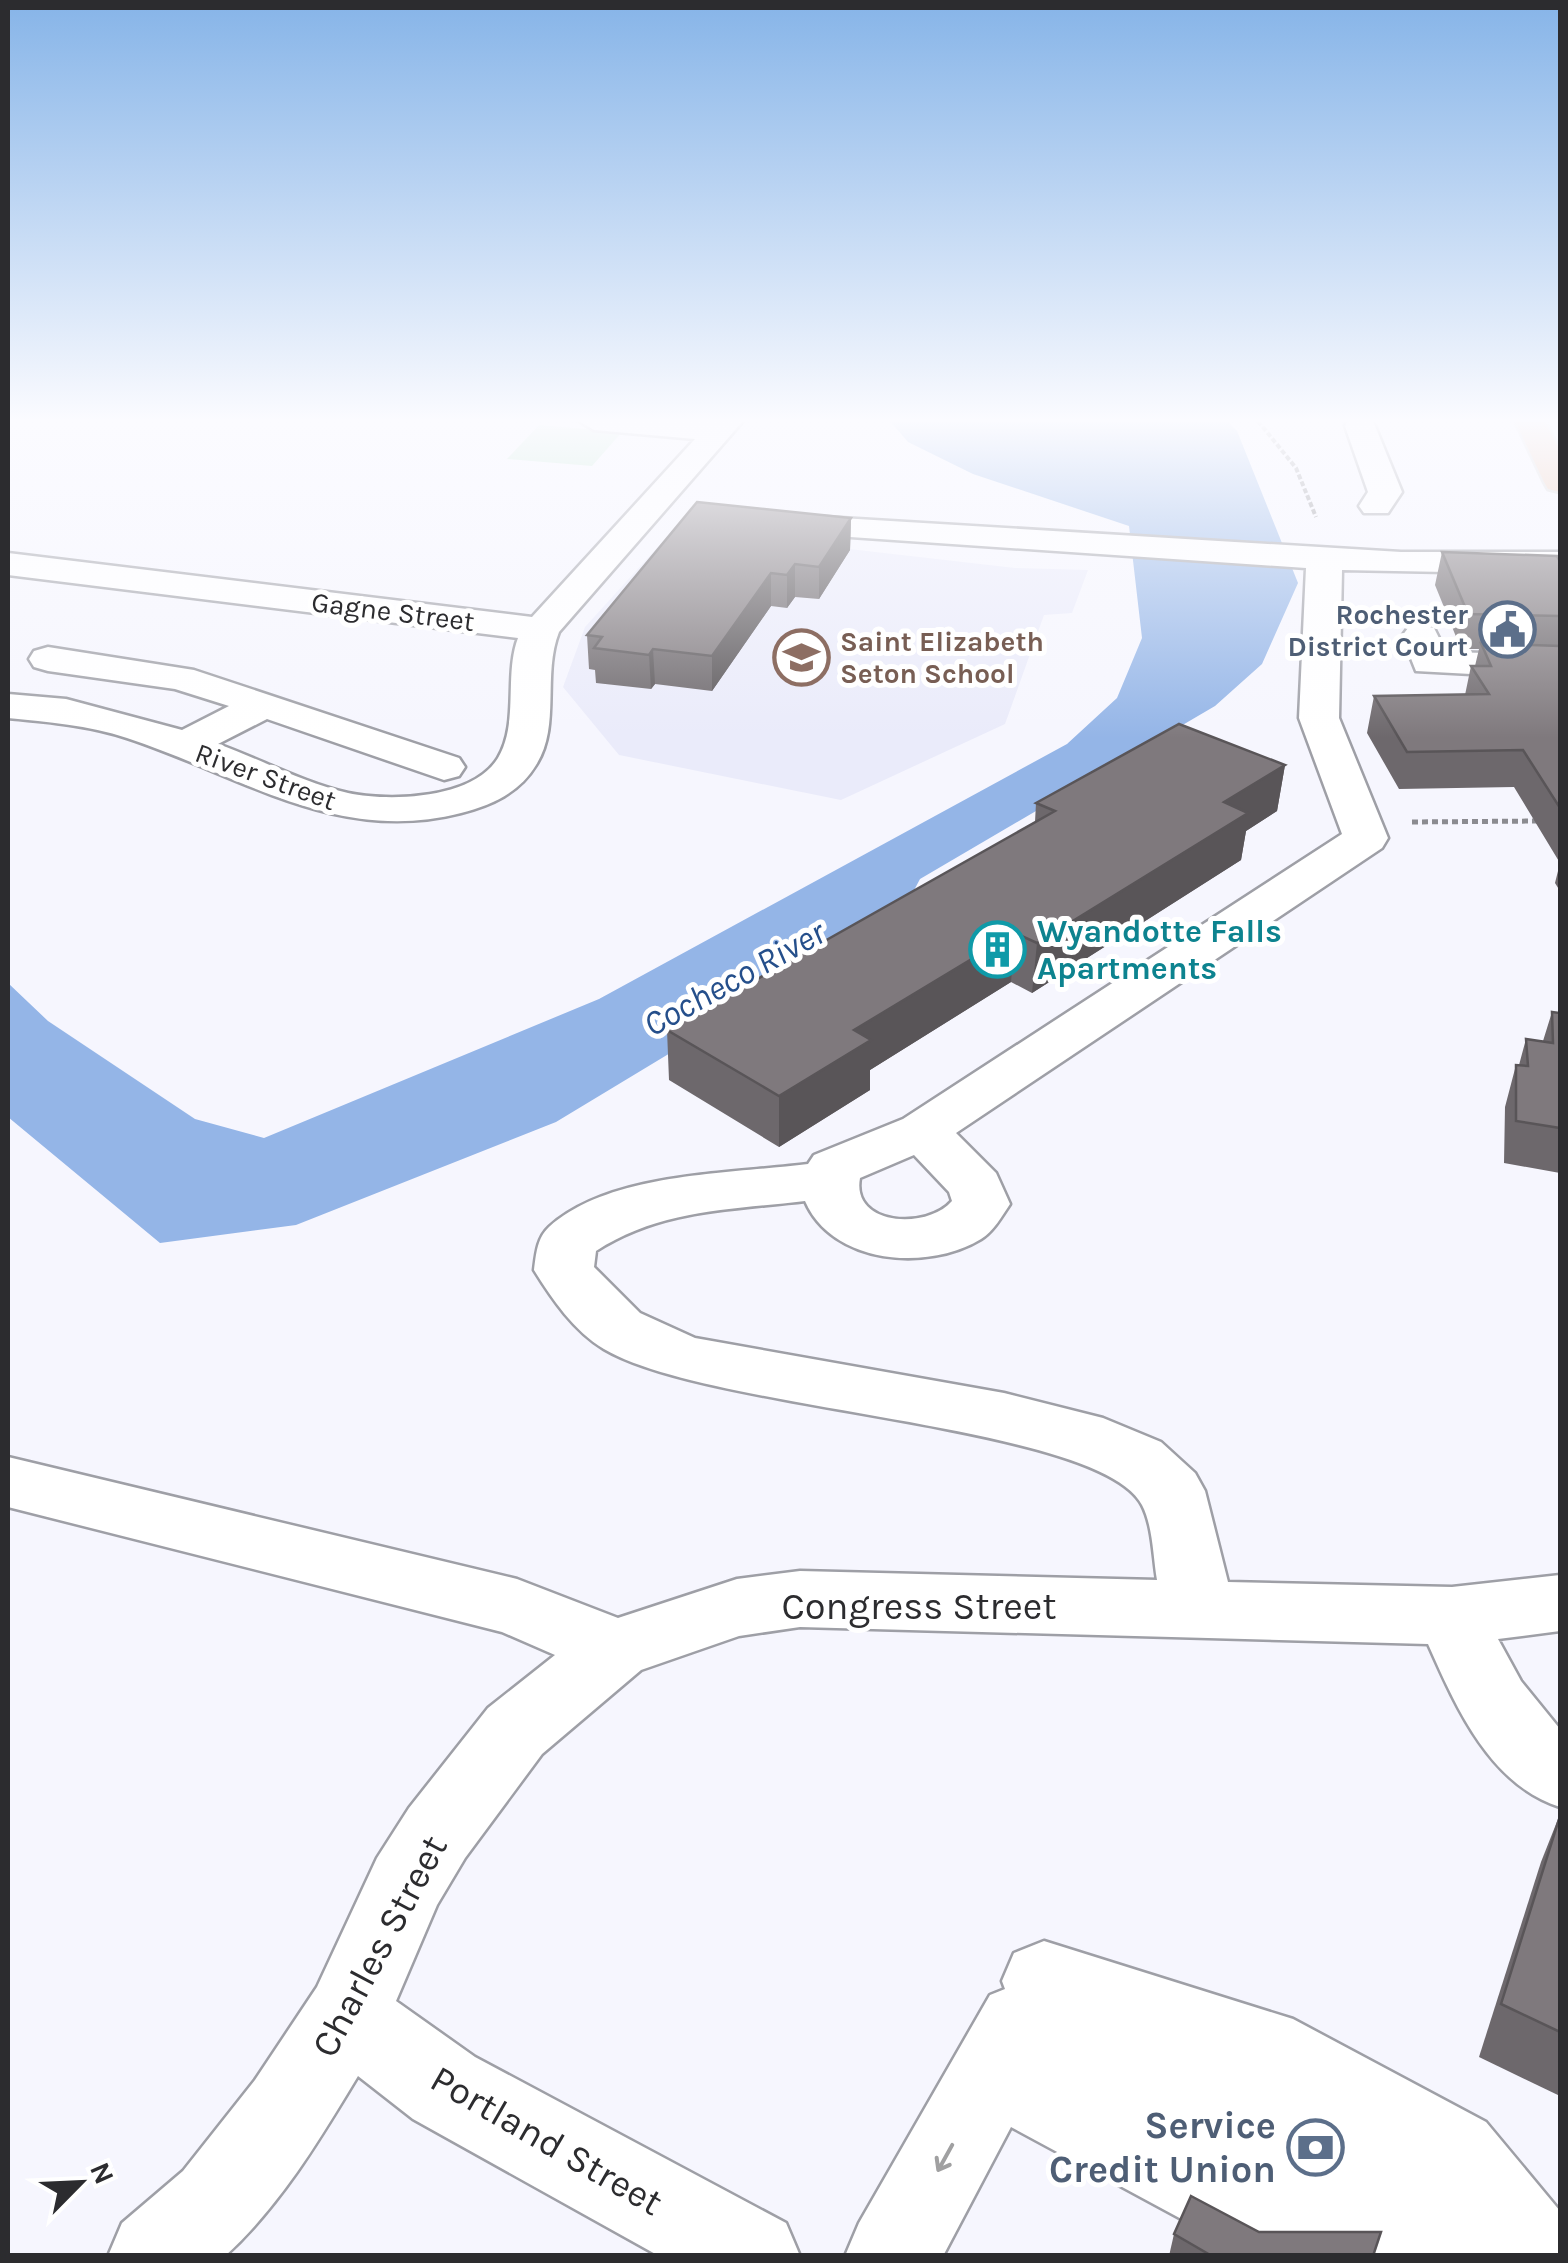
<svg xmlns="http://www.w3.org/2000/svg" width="1568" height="2263" font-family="Karla,sans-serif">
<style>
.built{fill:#eaebfa}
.green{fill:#b6e3c7}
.water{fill:#94b5e7}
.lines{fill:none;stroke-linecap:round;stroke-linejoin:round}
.minor-casing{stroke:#9e9fa6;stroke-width:5}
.major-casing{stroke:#d5d5d5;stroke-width:5}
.path-far1{stroke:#8b8b90;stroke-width:4;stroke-dasharray:5 2.5;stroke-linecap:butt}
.path{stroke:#8b8b90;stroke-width:5;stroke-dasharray:6 4;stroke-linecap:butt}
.minor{fill:#fff;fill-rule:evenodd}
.major{fill:#e9bfa7;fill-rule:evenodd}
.wall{fill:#6d686c}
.shaded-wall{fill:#595558}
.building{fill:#7f797d;stroke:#595558;stroke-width:2.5}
.oneway{stroke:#a0a0a1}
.labels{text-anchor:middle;stroke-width:10;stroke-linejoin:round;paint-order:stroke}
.far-street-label{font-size:28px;fill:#2c2c2f;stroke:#fff}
.far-service-label{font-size:28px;font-weight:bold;fill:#4e5e75;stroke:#fff;text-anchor:end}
.far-education-label{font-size:28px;font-weight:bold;fill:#785e54;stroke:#fff;text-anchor:start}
.culture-label{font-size:32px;font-weight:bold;fill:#0d838f;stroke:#fff;text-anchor:start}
.water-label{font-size:35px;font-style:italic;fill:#254f8b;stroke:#fff}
.near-street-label{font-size:38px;fill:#2c2c2f;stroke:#fff}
.near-service-label{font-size:38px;font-weight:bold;fill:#4e5e75;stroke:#fff;text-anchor:end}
</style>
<rect width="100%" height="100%" fill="#f6f6fe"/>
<path class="built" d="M674,529L1015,568L1088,570L1072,613L1044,615L1005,724L841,800L619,755L563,687L585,627Z"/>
<path class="green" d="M539,425L622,432L592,466L507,459Z"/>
<path class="water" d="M890,421H1227L1237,431L1298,583L1262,664L1215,706L920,879L902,913L556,1122L296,1225L160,1243L8,1117V983L48,1021L195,1119L264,1138L599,999L1067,744L1117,698L1142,638L1129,526L973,474L908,442Z"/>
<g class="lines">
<defs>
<g id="minor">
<path d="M579,421H743L559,632C542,675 561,726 536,765C519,793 492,805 461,813C337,845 240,775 127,738C88,725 48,722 8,718V694L66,699L182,730L229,706L175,689L48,671L34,667L29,659L34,651L48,647L194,670L459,758L465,767L459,776L444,780L267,719L218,744C260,759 304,783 348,793C390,802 473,799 498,758C519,723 504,675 518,638L8,575V553L532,617L695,439L594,430Z"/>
<path d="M1348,421H1372L1375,426L1402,492L1388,513H1364L1359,506L1368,492L1345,426Z"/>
<path d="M775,514L1401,552H1560V574L1342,570L1339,718L1388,838L1382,848L956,1133L996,1173L1010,1204C1002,1216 993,1232 981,1239C927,1272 832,1264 805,1201C731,1210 661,1209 596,1251L594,1267L640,1313L695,1338L1004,1393L1103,1418L1161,1442L1195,1473L1205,1491L1228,1582L1452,1587L1560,1575V1631L1498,1639L1521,1681L1560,1729V1807C1490,1785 1456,1707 1428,1644L800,1627L739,1636L641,1670L542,1754L465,1858L437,1905L396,2001L475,2057L786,2223L800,2256H659L413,2119L358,2076C320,2139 280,2206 225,2256H108L122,2223L183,2171L255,2080L317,1987L377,1858L409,1808L488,1708L555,1655L502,1632L8,1507V1457L517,1579L618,1618L737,1579L800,1571L1157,1580C1153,1557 1153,1526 1142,1505C1099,1423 710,1412 604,1349C574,1331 552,1299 534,1270C536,1255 537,1238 549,1227C610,1172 731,1174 808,1164L814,1155L903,1119L1342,834L1299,718L1306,568L763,531L758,524L763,517ZM914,1155L949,1192L952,1201C927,1230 851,1226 860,1178Z"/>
<path d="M1421,625L1434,628L1446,652L1560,655V679L1416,671L1402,636L1408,628Z"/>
<path d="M1044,1941L1293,2019L1486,2122L1560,2211V2256H1250L1011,2127L943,2256H845L859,2223L990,1995L1005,1989L1002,1981L1014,1953Z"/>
</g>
<path id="major" d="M1515,421H1545L1560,451V492L1548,489L1544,482Z"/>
</defs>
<use href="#minor" class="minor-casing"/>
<use href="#major" class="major-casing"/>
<path class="path-far1" d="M1258,421L1296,468L1316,517"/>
<path class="path" d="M1412,822L1539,821"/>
<use href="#minor" class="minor"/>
<use href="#major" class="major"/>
</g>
<g class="wall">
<path d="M851,518L850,550L819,599L795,597L787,608L771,606L712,691L655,684L651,689L596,683L595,670L589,669L587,635Z"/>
<path d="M1442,552L1560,562V891L1555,883L1560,863L1514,787L1399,789L1367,733L1374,696L1465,695L1471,666H1475L1479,649H1461L1435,585Z"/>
<path d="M1285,765L1277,811L1246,831L1241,860L1032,993L1011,982L870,1070V1090L779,1147L669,1080L667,1030L1035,822L1036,803Z"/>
<path d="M1552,1012L1560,1013V1173L1504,1163L1505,1107L1516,1065H1519L1526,1039L1543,1041Z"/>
<path d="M1560,1814V2096L1479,2057L1541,1862Z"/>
<path d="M1174,2234L1373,2256H1169Z"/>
</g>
<g class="shaded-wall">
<path d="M851,518L850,550L819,599V567Z"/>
<path d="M795,564V597L787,608V575Z"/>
<path d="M771,573V606L712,691V656Z"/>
<path d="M653,649L655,684L651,689L649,655Z"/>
<path d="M1285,765L1277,811L1246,831L1241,860L1032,993L1037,943L1224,802Z"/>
<path d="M1015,933L1011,982L870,1070V1090L779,1147V1096L854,1030Z"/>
</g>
<g class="building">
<path d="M697,502L851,518L819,567L795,564L787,575L771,573L712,656L653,649L649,655L594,648L602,637L587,635Z"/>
<path d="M1442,552L1557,556L1560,562V616L1468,614Z"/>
<path d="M1481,643L1560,646V808L1523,750L1407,752L1374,696L1489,694L1471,666H1491Z"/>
<path d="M1179,724L1285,765L1224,802L1248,813L1037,943L1015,933L854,1030L871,1040L779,1096L667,1030L1055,811L1036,803Z"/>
<path d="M1552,1012L1560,1013V1128L1516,1121V1065L1528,1066L1526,1039L1553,1043Z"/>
<path d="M1560,1816V2032L1501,2004Z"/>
<path d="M1191,2196L1259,2232H1381L1373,2256H1212L1174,2234Z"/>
</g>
<defs><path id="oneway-shaft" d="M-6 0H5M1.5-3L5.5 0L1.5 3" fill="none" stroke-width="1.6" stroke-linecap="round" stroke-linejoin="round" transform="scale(2.5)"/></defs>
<use class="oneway" href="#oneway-shaft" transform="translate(945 2158) rotate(119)"/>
<linearGradient id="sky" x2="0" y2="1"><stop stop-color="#86b4e8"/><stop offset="0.57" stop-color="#fbfbff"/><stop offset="1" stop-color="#fbfbff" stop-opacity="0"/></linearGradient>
<rect width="1568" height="738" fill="url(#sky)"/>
<defs>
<symbol id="civic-ring" viewBox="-11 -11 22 22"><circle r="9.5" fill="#fff" stroke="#5c6f8a" stroke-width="1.5"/><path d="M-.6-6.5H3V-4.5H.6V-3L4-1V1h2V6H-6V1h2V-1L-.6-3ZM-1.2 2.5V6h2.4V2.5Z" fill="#5c6f8a"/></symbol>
<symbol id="school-ring" viewBox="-11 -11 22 22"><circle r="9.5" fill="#fff" stroke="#8d6e63" stroke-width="1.5"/><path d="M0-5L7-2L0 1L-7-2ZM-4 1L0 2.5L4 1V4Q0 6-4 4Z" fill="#8d6e63"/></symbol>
<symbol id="building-ring" viewBox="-11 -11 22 22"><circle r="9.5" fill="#fff" stroke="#0f9aa8" stroke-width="1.5"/><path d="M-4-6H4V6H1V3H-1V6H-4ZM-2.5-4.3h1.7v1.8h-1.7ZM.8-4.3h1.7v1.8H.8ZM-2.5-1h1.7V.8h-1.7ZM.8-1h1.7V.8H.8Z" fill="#0f9aa8"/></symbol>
<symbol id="bank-ring" viewBox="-11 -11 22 22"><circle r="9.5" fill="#fff" stroke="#5c6f8a" stroke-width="1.5"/><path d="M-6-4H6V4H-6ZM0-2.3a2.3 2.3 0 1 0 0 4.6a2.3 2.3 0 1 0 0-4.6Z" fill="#5c6f8a"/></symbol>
</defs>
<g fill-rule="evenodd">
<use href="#civic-ring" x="1476" y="598" width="63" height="63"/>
<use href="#school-ring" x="770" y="626" width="63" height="63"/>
<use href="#building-ring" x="966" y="918" width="63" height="63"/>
<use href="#bank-ring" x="1284" y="2116" width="63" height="63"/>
</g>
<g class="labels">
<g class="far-street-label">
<text transform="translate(393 611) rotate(7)" y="10">Gagne Street</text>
<text transform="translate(266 776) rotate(20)" y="10">River Street</text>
</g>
<g class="far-service-label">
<text x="1468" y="624">Rochester<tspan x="1468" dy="32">District Court</tspan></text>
</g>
<g class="far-education-label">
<text x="840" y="651">Saint Elizabeth<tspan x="840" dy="32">Seton School</tspan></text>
</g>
<g class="culture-label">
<text x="1037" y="942">Wyandotte Falls<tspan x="1037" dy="37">Apartments</tspan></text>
</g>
<g class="water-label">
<text transform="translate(734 978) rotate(-29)" y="12">Cocheco River</text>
</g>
<g class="near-street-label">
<text x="919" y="1619">Congress Street</text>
<text transform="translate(379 1946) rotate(-62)" y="13">Charles Street</text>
<text transform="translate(547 2140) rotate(30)" y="13">Portland Street</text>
</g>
<g class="near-service-label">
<text x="1276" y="2138">Service<tspan x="1276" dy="44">Credit Union</tspan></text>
</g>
</g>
<rect width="1568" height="2263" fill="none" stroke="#2c2c2f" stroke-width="20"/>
<g transform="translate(80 2183) rotate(66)" stroke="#ffffff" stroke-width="8" paint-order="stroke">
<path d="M0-8L18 38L0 25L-18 38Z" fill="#2c2c2f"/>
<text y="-15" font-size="28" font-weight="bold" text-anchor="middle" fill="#2c2c2f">N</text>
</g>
</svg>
